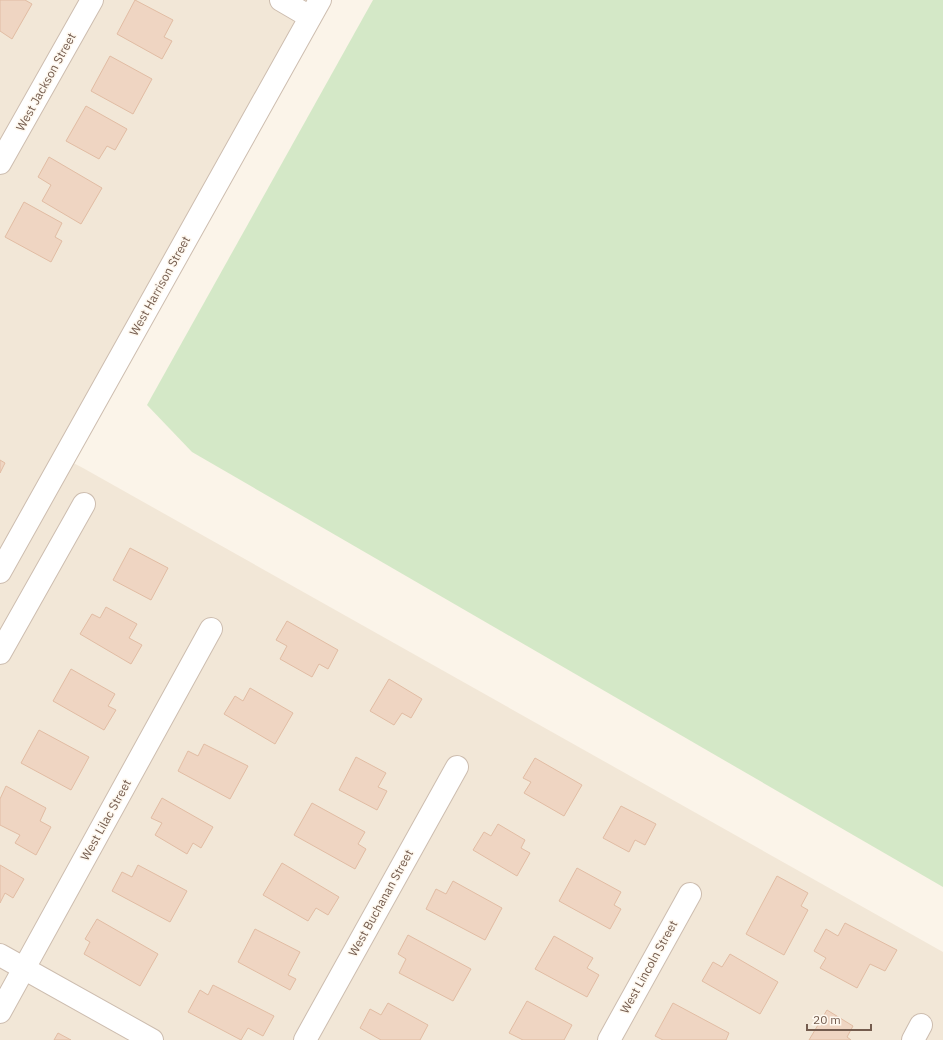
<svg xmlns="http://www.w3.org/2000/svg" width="943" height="1040" font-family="'IBM Plex Sans',sans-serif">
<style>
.residential{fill:#f2e7d7}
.green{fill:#d4e8c7}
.building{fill:#efd5c2;stroke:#e1bca3}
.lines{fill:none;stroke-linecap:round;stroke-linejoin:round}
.minor-casing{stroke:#cdbdaf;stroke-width:24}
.minor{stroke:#fff;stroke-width:22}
.labels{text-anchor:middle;stroke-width:3;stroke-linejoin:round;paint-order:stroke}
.street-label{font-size:12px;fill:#745c4e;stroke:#fef8ef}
</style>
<rect width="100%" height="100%" fill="#fbf4e9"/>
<path class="residential" d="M0,0H309L54,453L83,468L943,952V1040H0Z"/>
<path class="green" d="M373,0H943V887L192,452L147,405Z"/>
<g class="building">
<path d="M0,0H25L32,4L12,39L0,31Z"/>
<path d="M135,0L173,20L164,37L172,41L162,59L117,34Z"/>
<path d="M110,56L152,79L133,114L91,91Z"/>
<path d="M86,106L127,129L115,150L107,146L99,159L66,141Z"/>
<path d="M49,157L102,188L81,224L42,201L51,185L38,177Z"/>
<path d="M24,202L62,223L55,237L62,241L51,262L5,237Z"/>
<path d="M0,460L5,463L0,473Z"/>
<path d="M130,548L168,568L151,600L113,580Z"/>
<path d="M106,607L137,624L129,638L142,645L131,664L80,634L92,614L100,618Z"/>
<path d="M287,621L338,650L328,669L319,664L312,677L280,659L287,646L276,640Z"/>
<path d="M71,669L115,694L108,706L116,710L104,730L53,701Z"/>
<path d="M389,679L422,699L411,718L402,713L394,725L370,711Z"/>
<path d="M250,688L293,713L275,744L224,714L235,696L243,701Z"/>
<path d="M39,730L89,757L71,790L21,763Z"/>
<path d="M204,744L248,766L230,799L178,771L188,751L198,756Z"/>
<path d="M356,757L386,773L378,787L387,791L377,810L339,790Z"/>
<path d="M535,758L582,785L564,816L524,793L531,782L523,778Z"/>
<path d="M6,786L46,808L40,821L51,827L36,855L15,843L20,835L0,825V799Z"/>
<path d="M162,798L213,827L201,848L193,843L187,854L155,835L162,823L151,818Z"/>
<path d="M312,803L365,832L358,844L366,849L355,869L294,835Z"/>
<path d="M621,806L656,824L645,845L635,840L629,852L603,838Z"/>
<path d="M498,824L525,840L521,848L530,853L517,876L473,850L484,832L491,836Z"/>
<path d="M282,863L339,897L328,915L316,908L308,921L263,895Z"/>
<path d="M0,865L24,879L13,898L5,893L0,903Z"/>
<path d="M138,865L187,891L170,922L112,891L122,872L132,877Z"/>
<path d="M577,868L621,892L614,905L621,909L610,929L559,901Z"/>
<path d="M777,876L808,893L801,906L808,910L784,955L746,934Z"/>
<path d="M453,881L502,908L485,940L426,909L436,889L446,894Z"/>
<path d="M97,919L158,954L140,986L84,954L90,942L85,939Z"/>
<path d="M845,923L897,950L885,971L870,964L857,988L820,968L826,958L814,951L826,929L838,936Z"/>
<path d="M255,929L300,952L288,975L296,979L290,990L238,962Z"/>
<path d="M408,935L471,969L453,1001L399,973L406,959L398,954Z"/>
<path d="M554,936L593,958L587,968L599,975L587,997L535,969Z"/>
<path d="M730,954L778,982L760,1014L702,981L713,962L722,967Z"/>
<path d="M213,985L274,1016L263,1036L248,1028L241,1040L188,1012L200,990L208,995Z"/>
<path d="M527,1001L572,1025L564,1040H523L509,1033Z"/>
<path d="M388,1003L428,1025L420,1040H381L360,1028L370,1009L381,1015Z"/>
<path d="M673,1003L729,1033L726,1040H663L655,1036Z"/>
<path d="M827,1010L853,1026L847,1037L851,1040H809Z"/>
<path d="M58,1033L71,1040H54Z"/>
</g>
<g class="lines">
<defs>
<g id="minor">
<path d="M281,0L310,17"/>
<path d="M0,163L92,0"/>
<path d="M0,572L320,0"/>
<path d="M0,653L84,504"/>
<path d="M0,955L152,1040"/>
<path d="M0,1012L211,629"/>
<path d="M305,1040L457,767"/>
<path d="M609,1040L690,894"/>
<path d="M913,1040L921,1025"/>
</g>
</defs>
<use href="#minor" class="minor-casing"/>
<use href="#minor" class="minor"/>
</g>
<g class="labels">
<g class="street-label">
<text transform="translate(46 82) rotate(-61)" y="4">West Jackson Street</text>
<text transform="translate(160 286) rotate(-61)" y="4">West Harrison Street</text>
<text transform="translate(106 820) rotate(-61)" y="4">West Lilac Street</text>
<text transform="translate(381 903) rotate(-61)" y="4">West Buchanan Street</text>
<text transform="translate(649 967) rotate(-61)" y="4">West Lincoln Street</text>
</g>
</g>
<path d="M807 1024v6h64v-6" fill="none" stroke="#745c4e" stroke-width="2"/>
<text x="813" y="1024" font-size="12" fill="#745c4e" stroke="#fef8ef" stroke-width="3" paint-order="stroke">20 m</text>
</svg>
